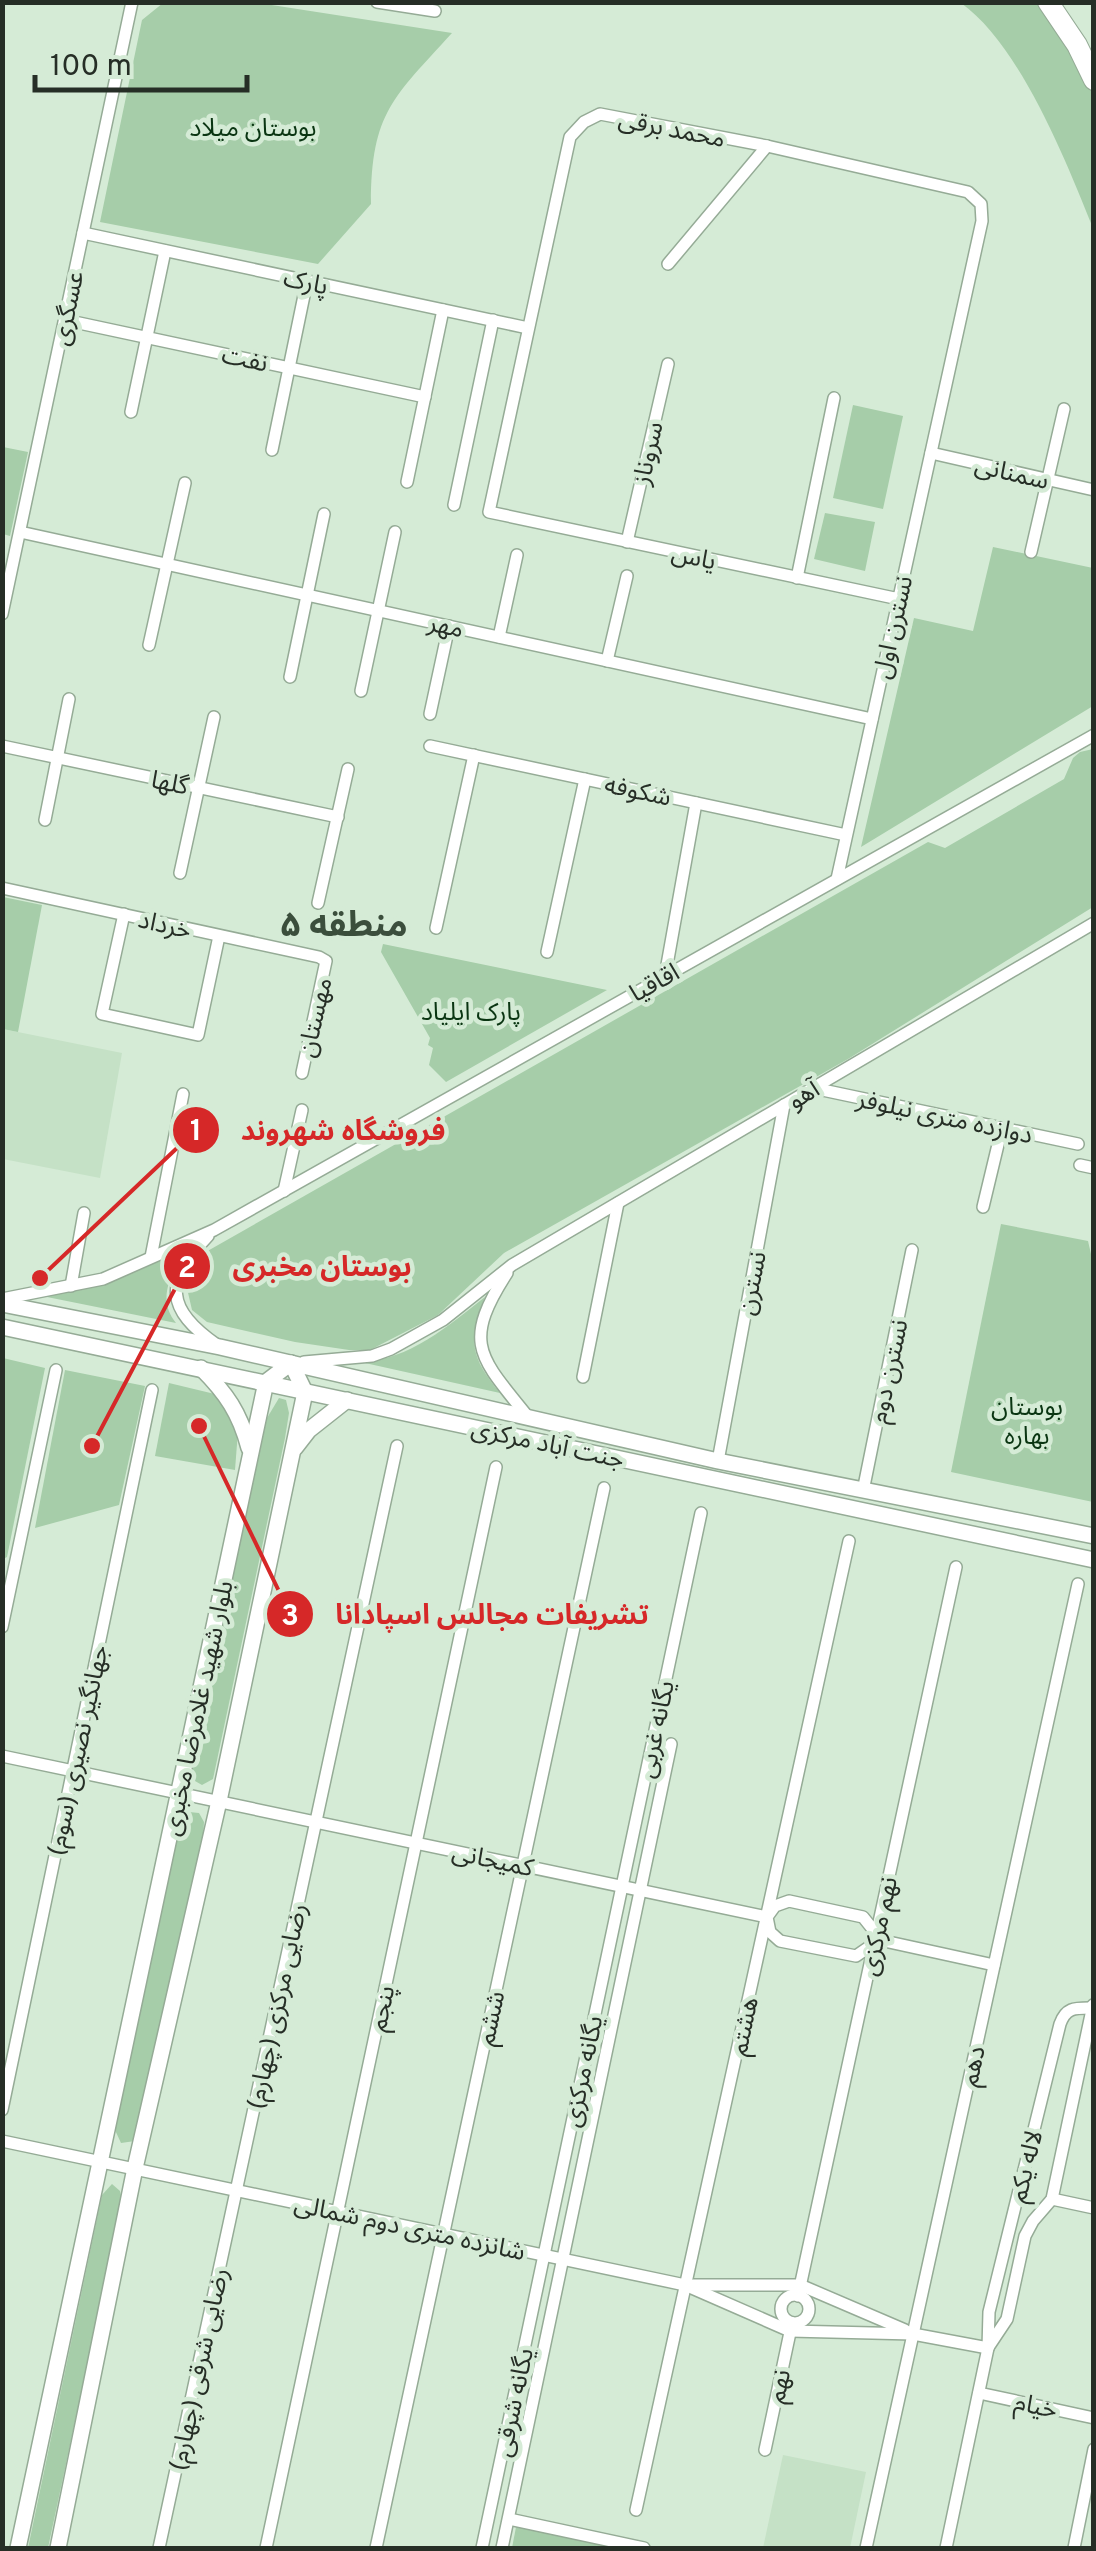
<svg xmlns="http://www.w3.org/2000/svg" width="1096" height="2551" font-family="Overpass,'Noto Sans Arabic',sans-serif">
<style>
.built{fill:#c5e1c6}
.green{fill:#a6cda9}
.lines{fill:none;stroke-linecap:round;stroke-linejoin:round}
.street-casing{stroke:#95ab96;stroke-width:14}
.secondary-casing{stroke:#95ab96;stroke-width:18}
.highway-casing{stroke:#95ab96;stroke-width:22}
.street{stroke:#fff;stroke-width:11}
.secondary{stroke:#fff;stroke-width:15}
.highway{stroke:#fff;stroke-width:20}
.labels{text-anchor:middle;stroke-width:9;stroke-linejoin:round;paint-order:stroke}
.park-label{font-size:25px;fill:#0a3512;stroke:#d5ebd6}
.street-label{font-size:25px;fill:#262e26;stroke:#d5ebd6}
.district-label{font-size:35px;font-weight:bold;fill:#3b4e3c;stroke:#d5ebd6}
.leader{fill:none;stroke:#d62828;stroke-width:4}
.callout-dot{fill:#d62828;stroke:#d5ebd6;stroke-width:4}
.mark-label{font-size:30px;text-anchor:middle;font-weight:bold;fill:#fff}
.callout-label{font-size:28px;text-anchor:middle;font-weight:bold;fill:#d62828;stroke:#d5ebd6;stroke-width:9;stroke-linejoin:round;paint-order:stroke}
</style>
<rect width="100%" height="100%" fill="#d5ebd6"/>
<g class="built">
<path d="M3,1029L122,1053L100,1178L3,1159Z"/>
<path d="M783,2455L866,2472L850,2548H763Z"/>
</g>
<g class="green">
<path d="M252,2L452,33C394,97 371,112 371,204L318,264L100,222L142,20L163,3Z"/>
<path d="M961,3H1040L1074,53L1093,94V228C1066,161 1020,45 961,3Z"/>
<path d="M853,405L903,416L883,509L833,498Z"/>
<path d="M3,447L28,452L10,536L3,534Z"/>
<path d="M825,513L875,522L865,571L814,559Z"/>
<path d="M993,547L1093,568V706L861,847L914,618L973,631Z"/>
<path d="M1093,749V907L848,1059L504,1253L438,1315L370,1350H349L295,1342L207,1322L192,1310L186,1284L191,1266L204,1253L928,842L945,848L1064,779L1073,758L1080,752Z"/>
<path d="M3,897L42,905L18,1032L3,1029Z"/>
<path d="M383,944L607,990L446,1082L429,1065L433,1048L428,1045L430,1038L381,952Z"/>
<path d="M1001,1224L1088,1241L1094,1267L1093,1502L951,1472Z"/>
<path d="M191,1243C175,1268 154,1296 176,1323L42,1296C98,1290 143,1272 191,1243Z"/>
<path d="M485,1297C467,1340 471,1358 500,1393L356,1361C405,1364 448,1326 485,1297Z"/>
<path d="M3,1358L45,1368L7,1557L3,1559Z"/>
<path d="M65,1370L145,1386L119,1505L35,1528Z"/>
<path d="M169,1383L223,1396L238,1431L235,1470L155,1456Z"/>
<path d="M279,1398L286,1400L289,1413L285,1438L213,1779L202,1785L195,1781L192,1767L267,1418Z"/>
<path d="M189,1812L199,1813L204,1822L203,1837L135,2141L121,2143L115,2130L176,1833L182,1818Z"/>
<path d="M112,2184L120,2191L122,2201L48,2548H28L102,2195Z"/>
<path d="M516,2527L615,2548H512Z"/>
</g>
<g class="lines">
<defs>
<g id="street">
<path d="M377,2L435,11"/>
<path d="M83,233L528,328"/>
<path d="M668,264L767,146"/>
<path d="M65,320L425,397"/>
<path d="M131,412L165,251"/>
<path d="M272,450L307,281"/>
<path d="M931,453L1094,490"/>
<path d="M407,482L443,310"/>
<path d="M454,505L493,320"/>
<path d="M20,532L872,719"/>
<path d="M627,542L668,364"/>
<path d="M1031,552L1064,409"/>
<path d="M797,578L834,398"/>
<path d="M2,614L132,2"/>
<path d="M499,637L517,555"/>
<path d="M149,645L185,483"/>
<path d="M607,661L627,576"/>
<path d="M290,677L324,514"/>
<path d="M361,691L395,532"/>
<path d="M430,714L449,626"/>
<path d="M2,746L338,817"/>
<path d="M430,746L846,835"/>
<path d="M45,820L69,699"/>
<path d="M180,873L214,717"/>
<path d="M837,879L982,221L981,204L968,192L767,146L600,114L584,122L570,137L489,512L899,599"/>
<path d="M2,888L319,957L326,961L302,1073"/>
<path d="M318,903L348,769"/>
<path d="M124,914L102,1014L198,1035L219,936"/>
<path d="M436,928L474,755"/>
<path d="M547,952L585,779"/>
<path d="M665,976L696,803"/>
<path d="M813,1088L1078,1144"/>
<path d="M1080,1165L1094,1168"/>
<path d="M284,1191L302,1110"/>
<path d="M983,1207L1002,1128"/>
<path d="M208,1236C164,1282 165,1309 217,1345"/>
<path d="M151,1257L183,1094"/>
<path d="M507,1273C461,1344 480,1357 528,1417"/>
<path d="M71,1286L84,1213"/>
<path d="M2,1299L103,1279L214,1230L1094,735"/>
<path d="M304,1362L372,1356L391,1349L443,1320L512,1265L1094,923"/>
<path d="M583,1377L618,1203"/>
<path d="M718,1461L784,1105"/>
<path d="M863,1491L912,1250"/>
<path d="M2,1627L56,1370"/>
<path d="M2,1756L767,1917"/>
<path d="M789,1901L863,1917L875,1932L872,1945L856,1956L780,1941L770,1932L767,1917L775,1906Z"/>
<path d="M875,1939L994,1965"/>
<path d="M2,2110L152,1390"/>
<path d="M2,2141L685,2285L790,2331L913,2334L988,2348"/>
<path d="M1052,2199L1094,2208"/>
<path d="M693,2285H800L905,2330"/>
<circle cx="795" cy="2309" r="14"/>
<path d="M798,2296L956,1567"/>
<path d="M989,2346L1007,2319L1025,2236L1033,2221L1052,2199L1093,2005"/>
<path d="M979,2393L1094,2418"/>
<path d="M765,2450L792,2323"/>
<path d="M636,2510L849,1541"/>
<path d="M509,2519L644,2548"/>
<path d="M159,2548L397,1446"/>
<path d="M266,2548L496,1467"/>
<path d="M376,2548L604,1488"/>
<path d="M482,2548L701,1513"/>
<path d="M502,2548L671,1744"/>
<path d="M866,2548L1078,1584"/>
<path d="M946,2548L988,2348L989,2312L1060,2024C1066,2007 1075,2008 1092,2008"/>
<path d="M1074,2548L1094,2449"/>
</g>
<g id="secondary">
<path d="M2,1304L220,1347L718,1461L1094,1536"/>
<path d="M2,1327L1094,1560"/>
<path d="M201,1368C226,1393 240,1413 249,1448"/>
<path d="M295,1448L309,1430L347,1400"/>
<path d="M18,2548L266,1382L291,1363L305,1392L219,1801L135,2168L58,2548"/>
</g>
<path id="highway" d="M1048,2L1077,45L1094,80"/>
</defs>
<use href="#street" class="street-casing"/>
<use href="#secondary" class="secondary-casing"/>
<use href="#highway" class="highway-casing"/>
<use href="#street" class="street"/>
<use href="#secondary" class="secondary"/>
<use href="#highway" class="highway"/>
</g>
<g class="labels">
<g class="park-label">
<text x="253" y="136">بوستان میلاد</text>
<text x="471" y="1020">پارک ایلیاد</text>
<text x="1027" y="1415">بوستان<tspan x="1027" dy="29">بهاره</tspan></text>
</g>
<g class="street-label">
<text transform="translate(672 128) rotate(11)" y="9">محمد برقی</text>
<text transform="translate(306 281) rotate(12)" y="9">پارک</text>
<text transform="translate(67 308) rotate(-78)" y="9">عسگری</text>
<text transform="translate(245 358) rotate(12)" y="9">نفت</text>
<text transform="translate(647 453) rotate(-77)" y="9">سروناز</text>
<text transform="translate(1012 472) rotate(13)" y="9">سمنانی</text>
<text transform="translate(694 556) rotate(12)" y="9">یاس</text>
<text transform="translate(446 625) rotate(12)" y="9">مهر</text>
<text transform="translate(892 627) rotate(-77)" y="9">نسترن اول</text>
<text transform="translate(170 782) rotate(12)" y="9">گلها</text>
<text transform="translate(638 790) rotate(12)" y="9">شکوفه</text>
<text transform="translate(165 924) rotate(13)" y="9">خرداد</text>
<text transform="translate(654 982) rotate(-29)" y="9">اقاقیا</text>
<text transform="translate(314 1017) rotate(-77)" y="9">مهستان</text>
<text transform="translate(803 1094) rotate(-31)" y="9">آهو</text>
<text transform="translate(945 1116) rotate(12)" y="9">دوازده متری نیلوفر</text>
<text transform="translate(751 1283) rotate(-79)" y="9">نسترن</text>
<text transform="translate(888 1371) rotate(-78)" y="9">نسترن دوم</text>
<text transform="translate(548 1443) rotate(12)" y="9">جنت آباد مرکزی</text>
<text transform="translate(197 1708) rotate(-78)" y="9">بلوار شهید غلامرضا مخبری</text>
<text transform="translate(655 1729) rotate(-78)" y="9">یگانه غربی</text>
<text transform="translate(77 1750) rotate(-78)" y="9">جهانگیر نصیری (سوم)</text>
<text transform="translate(493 1859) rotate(12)" y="9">کمیجانی</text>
<text transform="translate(878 1926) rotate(-78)" y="9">نهم مرکزی</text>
<text transform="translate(276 2006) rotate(-78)" y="9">رضایی مرکزی (چهارم)</text>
<text transform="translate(381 2008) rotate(-78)" y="9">پنجم</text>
<text transform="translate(490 2018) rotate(-78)" y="9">ششم</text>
<text transform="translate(743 2026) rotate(-78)" y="9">هشتم</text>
<text transform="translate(972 2066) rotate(-78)" y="9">دهم</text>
<text transform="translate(582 2071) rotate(-78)" y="9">یگانه مرکزی</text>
<text transform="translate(1025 2166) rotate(-76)" y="9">لاله یکم</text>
<text transform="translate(410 2227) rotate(12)" y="9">شانزده متری دوم شمالی</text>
<text transform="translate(198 2369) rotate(-78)" y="9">رضایی شرقی (چهارم)</text>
<text transform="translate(778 2386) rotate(-78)" y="9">نهم</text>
<text transform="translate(513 2402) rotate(-78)" y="9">یگانه شرقی</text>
<text transform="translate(1036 2405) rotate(12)" y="9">خیام</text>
</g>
<g class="district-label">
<text x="344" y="936">منطقه ۵</text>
</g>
</g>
<path class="leader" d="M40 1278L196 1130M92 1446L187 1266M199 1426L290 1614"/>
<g class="callout-dot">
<circle cx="40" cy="1278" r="10"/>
<circle cx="92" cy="1446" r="10"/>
<circle cx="199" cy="1426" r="10"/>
<circle cx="196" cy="1130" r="25"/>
<circle cx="187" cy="1266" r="25"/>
<circle cx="290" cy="1614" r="25"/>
</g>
<g class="mark-label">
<text x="196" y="1140">1</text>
<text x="187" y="1277">2</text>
<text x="290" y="1625">3</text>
</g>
<g class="callout-label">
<text x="343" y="1140">فروشگاه شهروند</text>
<text x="322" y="1276">بوستان مخبری</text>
<text x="492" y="1624">تشریفات مجالس اسپادانا</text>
</g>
<rect width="1096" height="2551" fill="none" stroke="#262e26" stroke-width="10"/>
<path d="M35 75v15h212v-15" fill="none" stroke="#262e26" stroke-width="5"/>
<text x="50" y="75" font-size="30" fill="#262e26" stroke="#d5ebd6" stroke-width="8" paint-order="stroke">100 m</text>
</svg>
